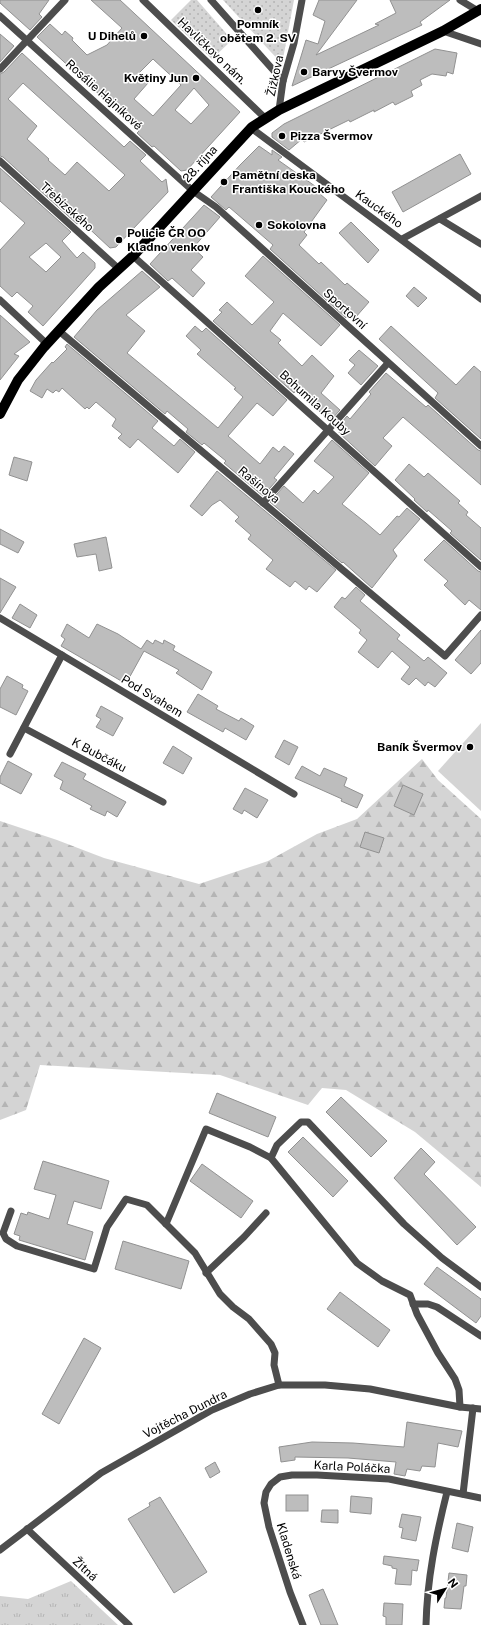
<svg xmlns="http://www.w3.org/2000/svg" width="481" height="1625" font-family="'Public Sans',sans-serif">
<style>
.grass{fill:url(#grass-tufts)}
.forest{fill:url(#forest-firs)}
.park{fill:url(#park-dots)}
.pitch{fill:#d4d4d4}
.building{fill:#bdbdbd;stroke:#919191;fill-rule:evenodd}
.lines{fill:none;stroke-linecap:round;stroke-linejoin:round}
.minor{stroke:#4d4d4d;stroke-width:7}
.major{stroke:#000;stroke-width:10}
.poi-dot{fill:#000;stroke:#fff;stroke-width:1.5}
.labels{text-anchor:middle;stroke-width:3;stroke-linejoin:round;paint-order:stroke}
.poi-label{font-size:12px;font-weight:bold;fill:#000;stroke:#fff;text-anchor:start}
.street-label{font-size:12px;fill:#000;stroke:#fff}
</style>
<defs>
<pattern id="grass-tufts" width="24" height="20" patternUnits="userSpaceOnUse"><rect width="24" height="20" fill="#d4d4d4"/><path d="M3 7l-1-3M5 7V3M7 7l1-3M15 17l-1-3M17 17v-4M19 17l1-3" fill="none" stroke="#b4b4b4"/></pattern>
<pattern id="forest-firs" width="22" height="20" patternUnits="userSpaceOnUse"><rect width="22" height="20" fill="#d4d4d4"/><path d="M5 1l3.5 6h-7zM16 11l3.5 6h-7z" fill="#b4b4b4"/></pattern>
<pattern id="park-dots" width="8" height="8" patternUnits="userSpaceOnUse"><rect width="8" height="8" fill="#d4d4d4"/><path d="M2 2h.1M6 6h.1" fill="none" stroke="#b4b4b4" stroke-width="1.8" stroke-linecap="round"/></pattern>
</defs>
<rect width="100%" height="100%" fill="#fff"/>
<path class="grass" d="M71,1581L118,1625H0V1596L28,1599Z"/>
<path class="forest" d="M422,759L438,780L481,819V1187L415,1132L346,1090L322,1088L308,1105L220,1075L40,1065L26,1110L0,1120V821L57,840L104,858L199,884L268,861L317,834L357,819Z"/>
<g class="park">
<path d="M191,0H197L232,40L212,59L171,20Z"/>
<path d="M223,0H294L282,64Z"/>
</g>
<path class="pitch" d="M481,723V811L438,771Z"/>
<g class="building">
<path d="M0,0H49L39,14L42,17L30,30L0,3Z"/>
<path d="M91,0H120L240,112L187,170L181,171L154,146L152,147L137,133L139,131L37,37L50,24L62,35L65,31L73,38L72,40L87,55L107,45L122,28ZM153,59L181,85L153,116L134,99L148,83L138,74ZM194,88L209,105L191,124L175,110Z"/>
<path d="M319,0H357L316,55L379,25L375,24L396,13L390,0H450L420,22L422,25L292,86L306,40L318,44L325,21L313,15Z"/>
<path d="M0,34L14,46L0,62Z"/>
<path d="M435,49L457,53L453,74L447,72L446,76L432,74L420,80L422,85L411,91L413,96L395,105L393,102L374,112V110L350,122L349,120L304,142L302,139L289,150L272,137V133L284,124Z"/>
<path d="M22,53L124,147L130,141L146,155L140,161L162,182L166,179L168,192L116,247L110,248L81,221L77,224L3,157L0,156V74L4,72ZM23,83L125,175L109,191L77,162L65,175L48,160L49,159L27,139L37,126L8,99Z"/>
<path d="M259,146L272,155V150L282,157L278,160L322,191L320,194L327,200L304,232L307,235L299,245L319,264L321,262L345,285L347,283L369,302L355,318L350,313L346,318L270,249L273,245L229,207L226,210L211,197L240,165Z"/>
<path d="M460,154L471,174L403,212L392,192Z"/>
<path d="M0,168L71,232L62,241L77,258L83,252L95,263V268L43,326L28,312L33,306L17,292L12,297L0,286V250L25,223L0,201ZM46,243L61,257L46,272L29,257Z"/>
<path d="M204,205L220,217L193,248L203,257L191,270L205,283L193,297L172,278L168,281L150,264Z"/>
<path d="M351,222L379,250L368,263L339,233Z"/>
<path d="M263,256L340,325L321,346L283,313L270,331L281,340L278,343L302,366L312,355L334,376L321,393L340,410L330,421L296,390L294,393L213,321L222,312L219,310L227,302L252,325L274,302L245,276Z"/>
<path d="M142,271L160,287L126,315L145,331L127,353L218,428L243,397L234,389L236,388L197,354L201,350L186,336L195,326L202,332L206,328L287,400L273,416L257,403L228,436L260,464L273,447L279,452L284,446L294,454L274,478L277,480L263,496L224,463L226,461L204,443L202,445L186,432L188,429L167,411L165,414L74,337L97,310Z"/>
<path d="M414,287L427,298L418,307L406,296Z"/>
<path d="M0,315L30,342L14,354L19,356L0,380Z"/>
<path d="M391,326L456,385L474,366L481,372V439L435,398L438,393L379,339Z"/>
<path d="M67,344L158,421L152,428L174,446L180,439L195,452L178,473L138,439L130,448L118,438L122,434L112,426L116,419L96,402L89,409L87,407L85,409L62,388L59,392L56,390L53,393L47,389L42,398L30,391L36,380L52,362L53,363L67,349L65,347Z"/>
<path d="M359,350L378,366L361,385L348,373L355,365L349,360Z"/>
<path d="M386,373L426,407L428,405L478,450L481,451V485L403,417L383,438L392,446L375,466L339,433L340,431L337,428L347,416L350,419L371,394L369,392Z"/>
<path d="M332,440L369,473L342,504L366,523L380,535L397,516L399,517L407,508L420,519L393,550L397,556L372,588L343,562L342,563L270,502L284,486L303,503L314,490L318,494L334,477L314,461Z"/>
<path d="M14,457L32,462L27,481L9,475Z"/>
<path d="M409,464L424,477L428,473L460,501L458,503L468,512L466,515L481,528V560L450,533L452,531L428,510L427,512L414,500L415,499L395,480Z"/>
<path d="M217,471L336,570L317,592L309,586L306,590L295,581L290,587L266,569L273,560L248,539L251,535L235,521L239,517L220,500L212,505L202,516L190,506Z"/>
<path d="M0,529L24,542L18,553L0,544Z"/>
<path d="M106,537L112,568L99,571L96,554L77,557L74,544Z"/>
<path d="M444,540L478,571L481,572V610L469,600L465,605L444,585L448,581L424,560Z"/>
<path d="M0,578L16,587L0,613Z"/>
<path d="M356,587L365,595L360,601L400,635L397,639L424,661L428,657L447,673L435,687L428,682L425,686L416,678L409,685L401,679L410,667L392,651L378,668L358,652L367,640L359,633L361,630L334,607L342,597L345,599Z"/>
<path d="M20,604L37,615L30,628L12,618Z"/>
<path d="M67,624L89,638L97,624L118,634L141,649L147,640L153,644L155,640L163,644L164,640L175,646L173,650L212,672L202,690L176,673L179,670L144,651L128,680L125,678L123,682L61,646L65,639L61,636Z"/>
<path d="M481,630V663L471,674L455,660Z"/>
<path d="M7,676L23,685L22,688L28,691L16,715L0,707V689Z"/>
<path d="M198,694L218,706L216,709L239,721L241,718L254,726L246,740L225,728L223,732L187,712Z"/>
<path d="M101,706L123,718L113,736L96,727L101,719L96,716Z"/>
<path d="M284,740L298,747L289,765L275,757Z"/>
<path d="M173,746L192,758L183,774L163,763Z"/>
<path d="M8,761L32,774L21,794L0,783V777Z"/>
<path d="M62,762L86,774L83,779L126,802L117,817L107,811L105,816L90,809L92,806L60,789L63,781L54,776Z"/>
<path d="M302,766L320,776L324,768L347,778L344,786L363,795L357,808L341,801L342,799L295,778Z"/>
<path d="M403,785L423,794L414,815L394,806Z"/>
<path d="M245,788L268,800L257,818L244,810L242,814L233,809Z"/>
<path d="M365,832L384,838L379,853L360,847Z"/>
<path d="M217,1093L276,1117L268,1137L209,1113Z"/>
<path d="M341,1097L387,1141L371,1157L326,1112Z"/>
<path d="M303,1137L348,1181L333,1197L288,1152Z"/>
<path d="M421,1148L435,1162L424,1174L476,1227L457,1245L394,1178Z"/>
<path d="M43,1161L109,1181L101,1209L74,1201L67,1224L93,1232L85,1260L19,1240L20,1236L14,1234L21,1213L27,1215L28,1212L49,1219L56,1195L34,1189Z"/>
<path d="M202,1164L253,1201L241,1218L190,1181Z"/>
<path d="M123,1241L189,1261L181,1289L115,1269Z"/>
<path d="M437,1267L481,1299V1316L476,1323L424,1284Z"/>
<path d="M340,1292L390,1330L378,1347L327,1309Z"/>
<path d="M84,1338L101,1348L59,1424L42,1414Z"/>
<path d="M407,1422L462,1431L458,1447L438,1443L435,1467L422,1466L420,1471L407,1469L405,1476L394,1474L396,1462L348,1458L295,1457V1460L281,1462L279,1447L312,1442L353,1443L404,1447Z"/>
<path d="M215,1462L220,1472L210,1478L205,1468Z"/>
<rect x="286" y="1495" width="22" height="16"/>
<path d="M351,1496L372,1498L371,1514L350,1512Z"/>
<path d="M160,1497L207,1572L174,1593L128,1519L150,1506L149,1503Z"/>
<path d="M322,1510H338V1523L321,1522Z"/>
<path d="M402,1514L421,1517L416,1541L401,1538L403,1528L399,1527Z"/>
<path d="M457,1523L473,1527L468,1552L452,1548Z"/>
<path d="M384,1556L419,1560L417,1571L412,1570L411,1585L395,1584L397,1569L392,1568V1566L383,1564Z"/>
<path d="M449,1573L467,1575L466,1586H464L461,1609L444,1608L445,1598H446Z"/>
<path d="M323,1589L329,1603L338,1625H321L309,1595Z"/>
<path d="M384,1603L403,1604L402,1625H386V1617L383,1616Z"/>
</g>
<g class="lines">
<g class="minor">
<path d="M143,0L265,118"/>
<path d="M211,0L283,81"/>
<path d="M460,0L478,11"/>
<path d="M0,16L193,191L216,207L481,446"/>
<path d="M443,31L481,44"/>
<path d="M0,69L65,0"/>
<path d="M279,110L283,81L294,43L302,0"/>
<path d="M251,128L481,299"/>
<path d="M0,161L119,269"/>
<path d="M440,219L481,244"/>
<path d="M402,239L481,196"/>
<path d="M133,256L481,567"/>
<path d="M0,300L47,344"/>
<path d="M59,331L445,656L481,615"/>
<path d="M263,503L388,363"/>
<path d="M0,618L294,794"/>
<path d="M24,728L163,802"/>
<path d="M10,754L62,655"/>
<path d="M271,1158L277,1145L301,1122H308L404,1224L442,1258L481,1287"/>
<path d="M11,1211L3,1233L6,1239L17,1246L94,1269L107,1227L126,1199L147,1205L195,1253L220,1294L233,1307L249,1319L271,1344L275,1353L274,1365L279,1385"/>
<path d="M166,1224L206,1129L250,1147L271,1158L357,1263L382,1281L410,1295L417,1314L438,1353L455,1379L459,1390L460,1407"/>
<path d="M206,1273L244,1237L266,1213"/>
<path d="M413,1304H428L437,1307L481,1336"/>
<path d="M463,1494L473,1408"/>
<path d="M27,1529L129,1625"/>
<path d="M0,1550L101,1473L212,1410L250,1394L279,1385H325L370,1389L460,1407L481,1409"/>
<path d="M303,1625L290,1592L269,1527L264,1503L266,1492L271,1484L280,1477L292,1475H317L389,1479L481,1498"/>
<path d="M426,1625C427,1579 436,1536 447,1492"/>
</g>
<path class="major" d="M0,414L18,380L44,347L99,287L133,256L252,127L279,110L443,31L481,9"/>
</g>
<g class="poi-dot">
<circle cx="258" cy="10" r="4"/>
<circle cx="144" cy="36" r="4"/>
<circle cx="304" cy="72" r="4"/>
<circle cx="196" cy="78" r="4"/>
<circle cx="282" cy="136" r="4"/>
<circle cx="224" cy="182" r="4"/>
<circle cx="259" cy="225" r="4"/>
<circle cx="119" cy="240" r="4"/>
<circle cx="470" cy="747" r="4"/>
</g>
<g class="labels">
<g class="poi-label">
<text x="258" y="28" text-anchor="middle">Pomník<tspan x="258" dy="14">obětem 2. SV</tspan></text>
<text x="136" y="40" text-anchor="end">U Dihelů</text>
<text x="312" y="76">Barvy Švermov</text>
<text x="188" y="82" text-anchor="end">Květiny Jun</text>
<text x="290" y="140">Pizza Švermov</text>
<text x="232" y="179">Pamětní deska<tspan x="232" dy="14">Františka Kouckého</tspan></text>
<text x="267" y="229">Sokolovna</text>
<text x="127" y="237">Policie ČR OO<tspan x="127" dy="14">Kladno venkov</tspan></text>
<text x="462" y="751" text-anchor="end">Baník Švermov</text>
</g>
<g class="street-label">
<text transform="translate(212 51) rotate(44)" y="4">Havlíčkovo nám.</text>
<text transform="translate(275 76) rotate(-78)" y="4">Žižkova</text>
<text transform="translate(104 95) rotate(42)" y="4">Rosálie Hajníkové</text>
<text transform="translate(200 164) rotate(-48)" y="4">28. října</text>
<text transform="translate(67 207) rotate(42)" y="4">Třebízského</text>
<text transform="translate(379 209) rotate(36)" y="4">Kauckého</text>
<text transform="translate(345 309) rotate(42)" y="4">Sportovní</text>
<text transform="translate(315 403) rotate(42)" y="4">Bohumila Kouby</text>
<text transform="translate(259 485) rotate(40)" y="4">Rašínova</text>
<text transform="translate(152 696) rotate(31)" y="4">Pod Svahem</text>
<text transform="translate(99 755) rotate(28)" y="4">K Bubčáku</text>
<text transform="translate(185 1414) rotate(-27)" y="4">Vojtěcha Dundra</text>
<text transform="translate(352 1467) rotate(3)" y="4">Karla Poláčka</text>
<text transform="translate(289 1551) rotate(73)" y="4">Kladenská</text>
<text transform="translate(85 1569) rotate(43)" y="4">Žitná</text>
</g>
</g>
<g transform="translate(445 1589) rotate(53)" stroke="#ffffff" stroke-width="3" paint-order="stroke">
<path d="M0-3L7 15L0 10L-7 15Z" fill="#000000"/>
<text y="-6" font-size="11" font-weight="bold" text-anchor="middle" fill="#000000">N</text>
</g>
</svg>
